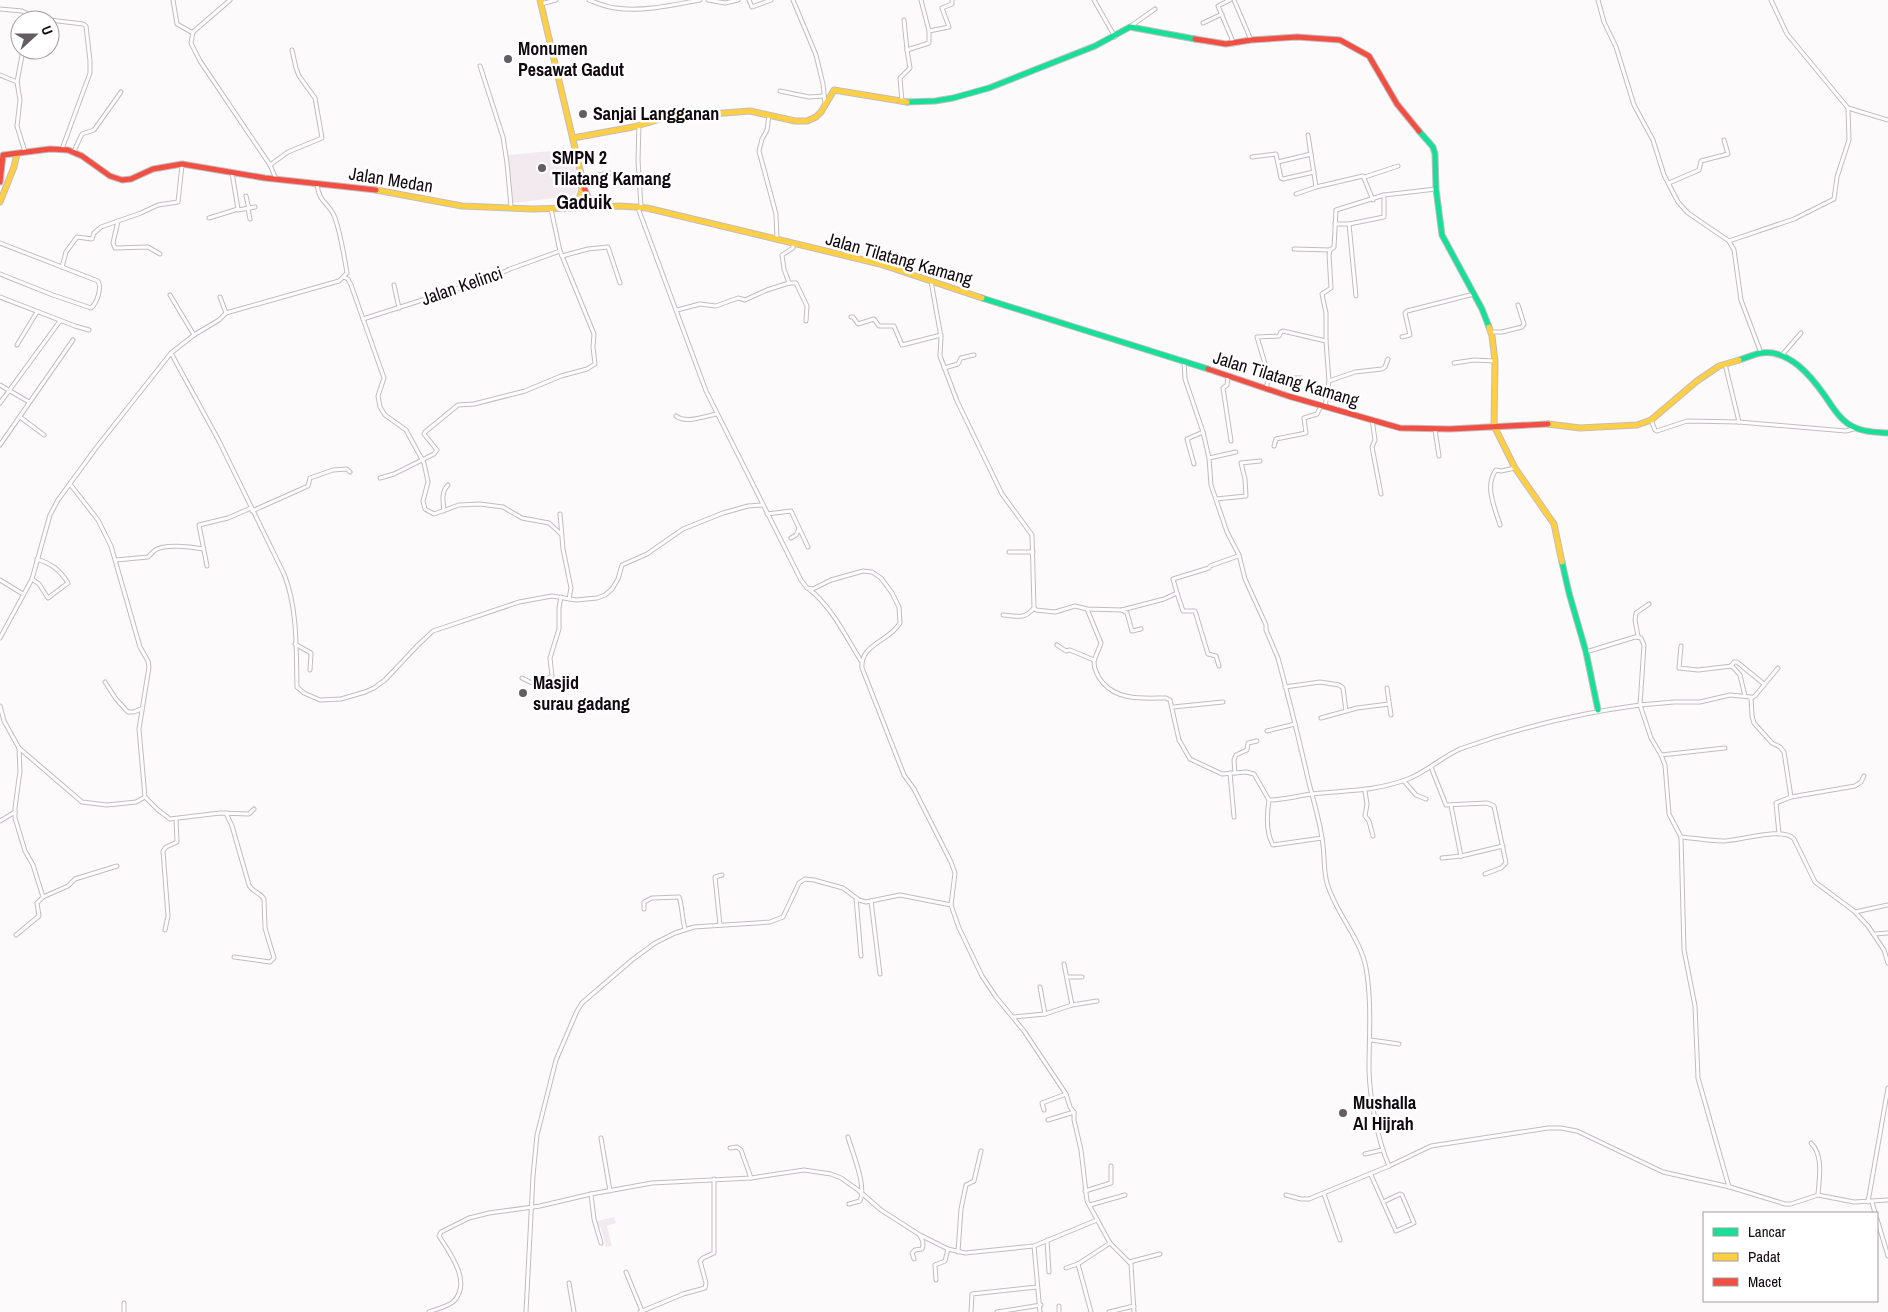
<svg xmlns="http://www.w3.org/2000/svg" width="1888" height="1312" font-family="'Archivo Narrow',sans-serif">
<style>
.built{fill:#f3eaf0}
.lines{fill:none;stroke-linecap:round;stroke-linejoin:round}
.street-casing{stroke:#c2bcc0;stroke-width:5}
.fast-casing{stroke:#c2bcc0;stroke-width:7}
.slow-casing{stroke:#c2bcc0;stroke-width:7}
.jam-casing{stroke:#c2bcc0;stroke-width:7}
.street{stroke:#fffeff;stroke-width:3}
.fast{stroke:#16e098;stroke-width:5}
.slow{stroke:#ffcf43;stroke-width:5}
.jam{stroke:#f24e42;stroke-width:5}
.poi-dot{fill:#645d61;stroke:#fff;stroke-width:2}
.labels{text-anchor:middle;stroke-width:5;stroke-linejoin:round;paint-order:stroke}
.poi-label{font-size:18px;font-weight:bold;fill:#11090e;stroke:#fff;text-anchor:start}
.street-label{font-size:18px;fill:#11090e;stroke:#fff}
.quarter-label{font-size:20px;font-weight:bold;fill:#11090e;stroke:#fff}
</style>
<rect width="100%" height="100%" fill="#fdfafc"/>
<g class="built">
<path d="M571,149L579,181L576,193L572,196L512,203L507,155Z"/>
<path d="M614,1217L616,1223L607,1226L612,1246L606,1247L601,1227L598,1228L597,1221Z"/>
</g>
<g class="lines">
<defs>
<g id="street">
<path d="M173,0L177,24L193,33"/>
<path d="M230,0L193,32L191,43L200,61L270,165L276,179"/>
<path d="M589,0C597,3 606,7 615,8C643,12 673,5 700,0"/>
<path d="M708,0L725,3L738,0"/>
<path d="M749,0L752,7L771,0"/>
<path d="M793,0L816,55L823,84L825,103"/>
<path d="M921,0L929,31"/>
<path d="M1094,0L1115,37"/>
<path d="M1230,0L1218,6L1234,44"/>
<path d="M1234,0L1251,40"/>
<path d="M1598,0L1604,22L1616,47L1634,105L1653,140L1664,175L1678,202L1688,213L1729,241L1734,250L1741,300L1761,353"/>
<path d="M1771,0L1787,34L1848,108L1888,120"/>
<path d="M541,4L556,0"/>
<path d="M0,9L22,11L32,16L47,20"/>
<path d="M50,20L83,24L86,26L90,61V73L62,149"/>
<path d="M904,20L907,50"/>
<path d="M1203,23L1222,14"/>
<path d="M1131,26L1155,9"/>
<path d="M23,50L17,82L20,100L17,126L25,152"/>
<path d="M480,66L503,137L507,163L511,206"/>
<path d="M0,75L17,82"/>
<path d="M780,91L809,97L824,96"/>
<path d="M902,102L900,78L910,68L907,50L929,43V31L949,27L942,8L952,4V0"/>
<path d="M769,115L767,130L762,139L759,151L776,214L777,238"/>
<path d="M639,125L638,160L641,207"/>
<path d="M1308,135L1316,187"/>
<path d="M74,151L82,134L94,130L121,92"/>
<path d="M1252,157L1276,154L1281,178L1283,179L1314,172"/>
<path d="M1278,162L1311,154"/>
<path d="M270,165L288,152L322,138L315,98L299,76L296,68L292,50"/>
<path d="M1365,177L1398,166"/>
<path d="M583,178L610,173"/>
<path d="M1669,183L1699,170L1701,161L1728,154L1724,140"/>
<path d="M1296,194L1316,187L1363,176L1373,200"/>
<path d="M246,196L249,209"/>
<path d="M638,208L706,391L801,580L807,588L813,589L831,580L863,571L872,572L881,578L892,593L899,607L900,623C890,641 860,644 862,668L904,775L914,789L951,862L955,873L951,905L959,928L982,976L996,997L1024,1031L1066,1094L1070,1107L1074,1112V1120L1081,1150L1087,1201L1110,1243L1131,1264L1134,1312"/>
<path d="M248,209L250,219"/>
<path d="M238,210L255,207"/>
<path d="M209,218L238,209L232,173"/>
<path d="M118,221L113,243L115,248L148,247L160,254"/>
<path d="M1335,224H1349L1384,217V195"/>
<path d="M1349,224L1356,296"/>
<path d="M1729,241L1794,219L1834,199L1837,177L1849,140L1848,108"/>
<path d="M0,243L98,281C102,288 97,303 91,308L53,295L0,274"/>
<path d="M1294,249L1330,250"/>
<path d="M562,256L588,249L608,247L620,283"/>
<path d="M62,267L66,252L77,237L92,239L94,233L101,227L141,213L158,205L178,202L182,165"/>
<path d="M344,277L348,279L351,285L384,378L378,396L380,407L385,415L406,430L424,463L428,482L423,501L425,509L434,514L459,505L480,504L503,507L522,518L549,523L561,534"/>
<path d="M931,281L941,337L940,356L957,401L1002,494L1032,535L1034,608L1036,610L1055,612L1075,606L1087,609L1122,610L1164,599L1177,593L1173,579L1209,568L1210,566L1238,556"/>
<path d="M789,283L784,269L782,255L793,248V243"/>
<path d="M394,285L399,308"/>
<path d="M170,295L194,335"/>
<path d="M0,297L75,326L89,330"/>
<path d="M220,297L226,313"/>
<path d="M677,310L700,304L716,306L738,298L745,300L767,290L789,283H796L807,306L806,321"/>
<path d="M851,317H853L858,324L874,319L879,326H894L902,345L941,335"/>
<path d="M363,319L491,278L510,269L560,251"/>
<path d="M1491,332H1502L1522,327L1524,324L1518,305"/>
<path d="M1402,337L1410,335L1405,313L1407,311L1474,294"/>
<path d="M17,345L37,312"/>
<path d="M171,353L219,441L284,574C298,609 296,650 297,687L304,693L320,700L341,699L365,692L374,688L385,680L418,645L433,631L519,602L552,596L576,600L597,598L605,595L612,589L618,579L622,565L647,554L683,529L723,513L748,506L762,505"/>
<path d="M1782,355L1801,333"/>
<path d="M1184,361L1185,379L1203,432L1209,458L1211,485L1227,532L1239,555L1245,579L1266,625V630L1278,658C1289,699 1299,739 1308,779C1313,799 1319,818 1322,838C1325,853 1323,869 1327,883C1336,914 1360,937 1366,968C1372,1002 1369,1037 1369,1070C1370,1100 1377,1138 1389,1166L1431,1146L1548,1128H1561L1577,1131L1663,1172L1730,1187L1785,1204H1791L1818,1195L1854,1202L1888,1200"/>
<path d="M1454,363L1474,360L1495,361"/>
<path d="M1725,364L1739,422"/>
<path d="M944,368L958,364L961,358L974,355"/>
<path d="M1228,376L1227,385L1223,388L1231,441"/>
<path d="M1269,378H1301"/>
<path d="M1329,381L1355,372L1382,369L1385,367L1388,359"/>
<path d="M0,385L29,402"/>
<path d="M1266,388L1269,377L1257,337L1279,336L1281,332L1283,331L1326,341"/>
<path d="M0,403L60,321"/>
<path d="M1325,407L1329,381L1326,341V313L1322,294L1331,288L1329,255L1330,250L1334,247L1336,210L1384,195L1436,189"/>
<path d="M676,416C686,424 705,416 717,414"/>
<path d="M20,417L44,435"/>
<path d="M1372,419L1375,440L1372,447L1381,494"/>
<path d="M1651,420L1655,430L1657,431L1687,421L1739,422L1846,431L1857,428"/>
<path d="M1435,430L1439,456"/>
<path d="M0,445L73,340"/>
<path d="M1274,446L1276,439L1306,433L1304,418L1317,414L1321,406"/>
<path d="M1209,458L1236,452"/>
<path d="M1194,464L1187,439L1203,432"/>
<path d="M380,478L394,474L434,454L437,450L424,434L425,432L458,405L474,404L525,391L561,376L587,369L595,364L593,347L594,334L560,251L551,209"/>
<path d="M70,484L98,520L111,546L140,647L148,661L149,667L139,729L145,797L158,810L170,819L220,813L249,814L254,809"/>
<path d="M1216,499L1246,496L1245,479L1241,463L1260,461"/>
<path d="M252,511L308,486L310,478L333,470L347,469L350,472"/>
<path d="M444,511C443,501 441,492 448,485"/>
<path d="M560,514L563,549L571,588L569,599"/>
<path d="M767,514L791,511L808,547"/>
<path d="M1500,525C1495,508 1484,486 1496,470L1501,471L1515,468"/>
<path d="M791,538L796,535L799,529"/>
<path d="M1009,552H1033"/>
<path d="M116,560L148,557C150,555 152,553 154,551C163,543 192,547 203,549"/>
<path d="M207,566L199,525L228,518L251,508"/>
<path d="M32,579L39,584L48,598L68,583C60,570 52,564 37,559"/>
<path d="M0,580L23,594"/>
<path d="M809,589C832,607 846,637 861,661"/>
<path d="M1177,593L1183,611H1195L1208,654L1216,656L1219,666"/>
<path d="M1087,609L1101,643C1099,650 1095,656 1094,662C1094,670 1098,677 1103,683C1119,701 1143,698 1166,698L1170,700L1179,740L1190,759L1222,774L1246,772L1254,774L1269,800C1283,800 1297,796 1311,794C1346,790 1373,792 1408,779C1426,772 1442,757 1460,749C1518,728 1579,713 1640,705L1651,738L1661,755L1665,765L1669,814L1681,837C1695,838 1709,841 1723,841C1740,841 1783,826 1794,839L1815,882L1854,911L1868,926L1884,950L1888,963"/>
<path d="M1122,610L1127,613L1132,631L1141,629"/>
<path d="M1003,615C1017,616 1024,620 1034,608"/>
<path d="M1638,636L1635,620L1636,613L1649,604"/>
<path d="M0,638L32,579L50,515L58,500L96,448L171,353L194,335L219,320L226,313L339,281L347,273C344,255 341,235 335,218C330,203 319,204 317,184"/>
<path d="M295,644L311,653L310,670"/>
<path d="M1057,645L1066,651L1070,650L1094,660"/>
<path d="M1681,646L1679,668L1698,670L1732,666L1740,675L1745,696"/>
<path d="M1586,652L1635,637L1641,638L1644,645L1640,705L1674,702H1700L1730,695L1751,697L1752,716L1754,723L1772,743L1780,747L1784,752L1791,797L1776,803L1779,834"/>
<path d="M1731,666L1734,662H1737L1764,684"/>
<path d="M522,678L536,685L552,676L550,658L559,629V608L561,597"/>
<path d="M105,682L116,699L128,712H134L141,709"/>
<path d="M1285,687L1320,682L1339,685L1343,688L1346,711"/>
<path d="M1387,688L1391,715"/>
<path d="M1751,698L1755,696L1778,668"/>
<path d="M0,706L4,721L19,748L20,771L15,808V818L25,851L33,865L43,897L37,903L39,916L16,935"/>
<path d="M1173,707L1223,702"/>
<path d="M1321,718L1357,708L1389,704"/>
<path d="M1267,731L1295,724"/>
<path d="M19,748L82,802L107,805L136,802L145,797"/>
<path d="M1661,755L1725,748"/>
<path d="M1431,767L1446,805L1487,803L1494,806L1506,863L1501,868L1485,874"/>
<path d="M1230,773L1234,817"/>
<path d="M1235,773L1234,760L1236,755L1247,750L1248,743L1257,741"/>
<path d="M1404,781L1416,795L1426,799"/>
<path d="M1365,791L1367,804L1365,816L1369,821L1373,836"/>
<path d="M1791,797L1855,786L1861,782L1864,776"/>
<path d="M1269,800C1267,813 1266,833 1273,845L1322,838"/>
<path d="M1451,806L1461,856"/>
<path d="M226,813L232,826L249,885C252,892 260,892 264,899L265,928L274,958L270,962L234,957"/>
<path d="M0,821L15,812"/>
<path d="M1681,837L1684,950L1695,1006L1698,1078L1729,1187"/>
<path d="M1442,858L1461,856L1503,846"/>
<path d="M43,897L68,886L75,879L117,866"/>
<path d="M856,898L861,956"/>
<path d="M871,901L880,974"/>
<path d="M644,909V902L652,898L679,897C682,904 682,918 685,929"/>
<path d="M1855,912L1888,905"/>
<path d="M720,925L715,877L722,875"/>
<path d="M165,930L168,916L163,851L166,847L177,842L176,819"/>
<path d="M1875,934L1888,933"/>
<path d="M1064,964L1072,1005"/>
<path d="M1067,977H1082"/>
<path d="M1040,987L1045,1014"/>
<path d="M1014,1017L1045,1014L1072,1005L1097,1001"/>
<path d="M1371,1040L1399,1044"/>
<path d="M1044,1110L1042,1103L1066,1094"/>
<path d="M1048,1120L1074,1112"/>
<path d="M848,1137C852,1152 867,1186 860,1201L849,1204"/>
<path d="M601,1138L610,1191"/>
<path d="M1811,1143C1824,1156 1819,1179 1818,1195"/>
<path d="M730,1148L737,1147L741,1150L751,1178"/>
<path d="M1365,1154L1382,1150"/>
<path d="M1371,1175L1383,1202L1400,1194L1402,1195L1414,1223L1396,1231L1383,1202"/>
<path d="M1085,1191L1111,1183V1166"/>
<path d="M591,1194L594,1219L601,1243"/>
<path d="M1324,1194L1340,1240"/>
<path d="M1286,1195L1301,1199H1309L1389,1166"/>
<path d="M1868,1202L1888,1088"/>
<path d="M1872,1202L1875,1213"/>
<path d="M1090,1205L1125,1195"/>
<path d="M1877,1219L1888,1256"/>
<path d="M1047,1240L1049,1272"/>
<path d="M1034,1246L1040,1312"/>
<path d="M958,1252L961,1209L966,1185L974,1181L981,1151"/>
<path d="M914,1259L912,1253L915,1250L922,1249C924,1244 923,1240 920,1236"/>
<path d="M1129,1262L1160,1254"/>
<path d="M1078,1264L1091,1312"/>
<path d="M1066,1268L1078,1264L1110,1243"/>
<path d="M626,1272L642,1311"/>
<path d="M936,1280L935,1265L945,1261L948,1249"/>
<path d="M569,1283L574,1312"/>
<path d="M124,1303V1312"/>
<path d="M429,1312C436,1309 448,1307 454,1301C472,1282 450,1253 439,1236L441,1232L469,1218L489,1213L540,1206L591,1194L652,1183L751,1178L804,1170L831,1174L841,1178L858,1190L881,1210L920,1235L948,1249L965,1253L1034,1246L1097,1220"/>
<path d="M526,1312L533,1176L537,1135L556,1060L577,1011L582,1003L632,960L655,943L675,933L694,927L770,922L783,917L799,883L805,879L814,880L843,888L859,900L866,902L900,895L951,905"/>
<path d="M640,1312L683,1294L705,1288L706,1283L700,1261L703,1258L714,1253V1179"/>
<path d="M971,1312L972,1294L1037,1287"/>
<path d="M997,1312L1041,1305"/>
<path d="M1059,1312V1306"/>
<path d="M1109,1312L1134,1306"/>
</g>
<g id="fast">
<path d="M907,102L935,101L953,98L989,88L1095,46L1130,27L1195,39"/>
<path d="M1419,131L1433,147L1435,154L1436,189L1442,235L1482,309L1489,327"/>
<path d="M982,298L1208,369"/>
<path d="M1739,360C1746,358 1754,354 1761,353C1789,349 1811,376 1825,396C1832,406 1837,416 1847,423C1859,432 1874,432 1888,433"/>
<path d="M1562,562L1569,593L1586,652L1598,710"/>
</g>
<g id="slow">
<path d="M573,138L633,127L688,111L711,114L750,111L795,121H807L816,117L821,112L834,90L907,102"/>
<path d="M376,190L462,206L533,209L569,208C581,201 583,191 582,178L540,0"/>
<path d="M0,202L14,167L17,154"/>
<path d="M571,208L621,206L647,208L880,264L982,298"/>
<path d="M1489,327L1492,336L1495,361L1494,426L1515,468L1554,524L1562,562"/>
<path d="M1548,424L1580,428L1637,425L1651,420L1697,381L1719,366L1739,360"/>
</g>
<g id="jam">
<path d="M1195,39L1226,44L1251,40L1297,37L1340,40L1369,56L1397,104L1419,131"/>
<path d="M0,182L3,155L50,149L68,150L82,156L110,176L122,180L131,179L153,169L182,164L265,178L376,190"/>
<path d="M584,188L593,207"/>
<path d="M1208,369L1288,396L1400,428L1450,429L1548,424"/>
</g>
</defs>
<use href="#street" class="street-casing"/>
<use href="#fast" class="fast-casing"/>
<use href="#slow" class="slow-casing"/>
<use href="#jam" class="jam-casing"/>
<use href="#street" class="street"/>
<use href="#fast" class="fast"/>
<use href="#slow" class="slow"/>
<use href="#jam" class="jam"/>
</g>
<g class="poi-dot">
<circle cx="508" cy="59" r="5"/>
<circle cx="583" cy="114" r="5"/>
<circle cx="542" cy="168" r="5"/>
<circle cx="523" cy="693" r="5"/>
<circle cx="1343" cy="1113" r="5"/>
</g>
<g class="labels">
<g class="poi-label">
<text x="518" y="55">Monumen<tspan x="518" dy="21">Pesawat Gadut</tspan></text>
<text x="593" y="120">Sanjai Langganan</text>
<text x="552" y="164">SMPN 2<tspan x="552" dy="21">Tilatang Kamang</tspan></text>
<text x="533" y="689">Masjid<tspan x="533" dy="21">surau gadang</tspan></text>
<text x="1353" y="1109">Mushalla<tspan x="1353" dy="21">Al Hijrah</tspan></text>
</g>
<g class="street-label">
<text transform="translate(391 180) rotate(9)" y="6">Jalan Medan</text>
<text transform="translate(899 259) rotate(16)" y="6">Jalan Tilatang Kamang</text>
<text transform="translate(462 286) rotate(-19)" y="6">Jalan Kelinci</text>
<text transform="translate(1286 379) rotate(17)" y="6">Jalan Tilatang Kamang</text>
</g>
<g class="quarter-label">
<text x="584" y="209">Gaduik</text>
</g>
</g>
<rect x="1703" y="1212" width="175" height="90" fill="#ffffff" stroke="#a09d9f"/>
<rect x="1713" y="1228" width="25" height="8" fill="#16e098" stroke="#a09d9f"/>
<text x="1748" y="1237" font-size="15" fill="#11090e">Lancar</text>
<rect x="1713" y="1253" width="25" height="8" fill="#ffcf43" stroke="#a09d9f"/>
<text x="1748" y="1262" font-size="15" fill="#11090e">Padat</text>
<rect x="1713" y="1278" width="25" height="8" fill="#f24e42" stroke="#a09d9f"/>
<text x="1748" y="1287" font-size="15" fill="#11090e">Macet</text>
<g transform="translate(35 35) rotate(69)"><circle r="24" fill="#ffffff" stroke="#a09d9f"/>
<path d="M0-4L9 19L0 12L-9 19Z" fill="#645d61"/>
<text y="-8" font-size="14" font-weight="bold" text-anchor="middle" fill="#11090e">U</text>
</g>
</svg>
